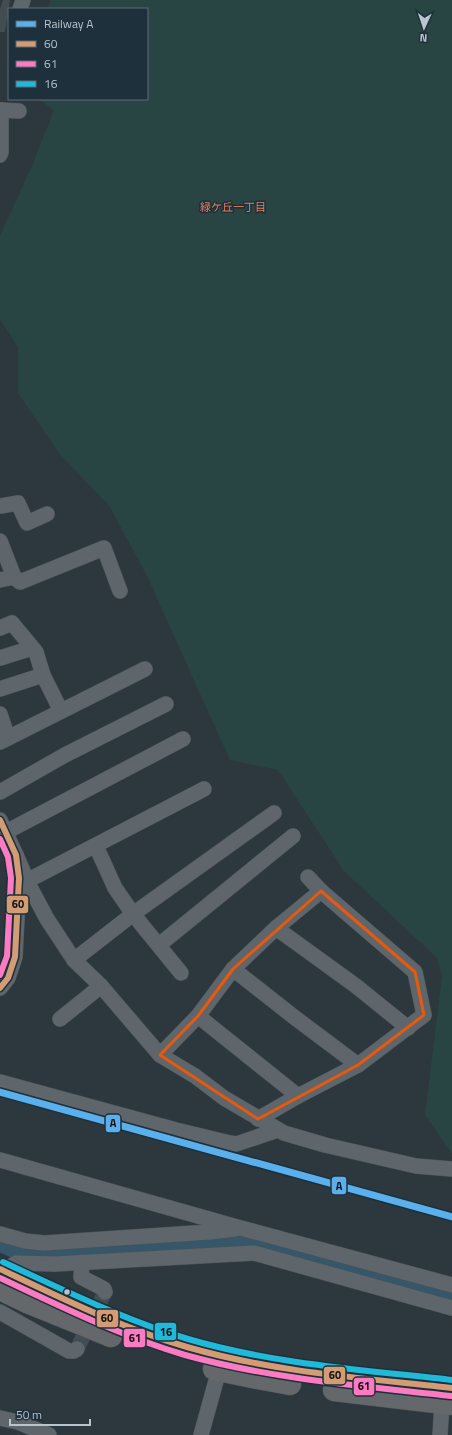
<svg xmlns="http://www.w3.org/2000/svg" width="452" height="1435" font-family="'Titillium Web','Noto Sans JP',sans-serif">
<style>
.green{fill:#284543}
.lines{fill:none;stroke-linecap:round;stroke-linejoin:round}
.river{stroke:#36566a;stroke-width:19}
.building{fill:#424c51}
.minor-tunnel{stroke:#424d54;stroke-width:15;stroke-dasharray:15 8;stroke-linecap:butt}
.minor-casing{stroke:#4b5358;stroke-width:16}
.highway-casing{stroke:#4a5459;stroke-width:23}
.minor{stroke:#5e666b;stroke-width:15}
.highway{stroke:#64686b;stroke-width:22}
.bus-1-casing{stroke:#1e303b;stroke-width:9}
.bus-2-casing{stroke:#1e303b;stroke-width:9}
.bus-3-casing{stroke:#1e303b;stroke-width:9}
.bus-1{stroke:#d39c74;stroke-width:6}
.bus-2{stroke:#fe7ac1;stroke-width:6}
.bus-3{stroke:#20b9da;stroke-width:6}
.rail-1-casing{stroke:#1e303b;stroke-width:10}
.rail-1{stroke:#5ab0ec;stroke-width:7}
.marked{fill:none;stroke:#e8590c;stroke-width:3;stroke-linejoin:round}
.bus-dot{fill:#b8c5ce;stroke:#1e303b;stroke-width:1.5}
.labels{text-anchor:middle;stroke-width:3;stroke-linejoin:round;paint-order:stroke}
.neighbourhood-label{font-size:11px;fill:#e07f61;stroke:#1e303b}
.line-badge{stroke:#1e303b;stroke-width:1.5}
.pale-badge-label{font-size:11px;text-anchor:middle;font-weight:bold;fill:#111}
</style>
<rect width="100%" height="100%" fill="#2d383e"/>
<path class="green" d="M51,0H452V1154L425,1115L442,976L437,958L344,871L278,770L230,760L147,576L110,507L59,453L18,393V347L0,319V236L31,168L54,110L38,99H147V9H46Z"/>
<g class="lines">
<path class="river" d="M0,1242L18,1250L53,1254L240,1240L452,1298"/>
</g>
<path class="building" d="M3,0H10L5,32H0V9Z"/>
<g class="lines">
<path class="minor-tunnel" d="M77,1349L105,1292"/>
<defs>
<g id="minor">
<path d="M20,9L23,0"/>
<path d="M0,110L19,111"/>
<path d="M0,155L1,152V110"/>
<path d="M0,506L18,503L27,523L47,514"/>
<path d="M0,541L14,577"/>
<path d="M0,580L14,577L20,582L104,548L120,591"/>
<path d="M0,628L12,623L36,652L43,675L61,711"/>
<path d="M0,658L32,648"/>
<path d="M0,689L43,675"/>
<path d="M0,714L8,738"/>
<path d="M0,742L145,669"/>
<path d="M0,792L65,755L166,704"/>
<path d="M0,820L16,855L19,878L15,957L8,978L0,988"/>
<path d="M6,832L183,739"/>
<path d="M96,846L115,888L133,914L181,973"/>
<path d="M16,855L30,887L47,919L74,960L101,986L160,1055L195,1076L224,1098L284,1133L325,1145L416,1166L452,1169"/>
<path d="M308,877L321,891"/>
<path d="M19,885L204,789"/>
<path d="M276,928L356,986L408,1028"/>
<path d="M159,945L293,836"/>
<path d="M74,960L133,914L274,813"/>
<path d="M233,969L294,1017L358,1065"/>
<path d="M198,1016L298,1096"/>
<path d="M60,1019L101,986"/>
<path d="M160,1055L198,1016L233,969L276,928L321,891L415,972L424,1015L358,1065L298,1096L258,1119"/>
<path d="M0,1082L176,1130L230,1143L236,1144L278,1130"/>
<path d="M0,1160L237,1227L452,1285"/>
<path d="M0,1234L25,1241L44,1243L210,1232L235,1229"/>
<path d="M82,1262L81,1277L104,1289L105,1292"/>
<path d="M4,1271L16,1263L55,1264L254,1253L452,1308"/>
<path d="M0,1312L69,1351H74L77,1349"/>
<path d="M0,1418L18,1422L49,1435"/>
<path d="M201,1435L219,1370"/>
<path d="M440,1435L442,1403"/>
</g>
<g id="highway">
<path d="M0,1269C61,1298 122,1328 187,1347C273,1371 363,1378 452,1388"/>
<path d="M0,1289L27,1302L111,1336"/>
<path d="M214,1369L252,1377L290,1384"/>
<path d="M334,1390L452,1404"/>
</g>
</defs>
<use href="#minor" class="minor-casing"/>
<use href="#highway" class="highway-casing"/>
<use href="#minor" class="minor"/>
<use href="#highway" class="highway"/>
<defs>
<g id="bus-1">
<path d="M0,820L16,855L19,878L15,957L8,978L0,988"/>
<path d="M0,1269C61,1298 122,1328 187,1347C273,1372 363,1378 452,1388"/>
</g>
<g id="bus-2">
<path d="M0,839L8,857L11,878L7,956L0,975"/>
<path d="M0,1278C60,1306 120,1336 185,1355C271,1379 362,1386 451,1396"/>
</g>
<path id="bus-3" d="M3,1262C64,1290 124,1320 188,1339C273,1364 364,1370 452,1380"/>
</defs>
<use href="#bus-1" class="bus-1-casing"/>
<use href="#bus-2" class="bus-2-casing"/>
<use href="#bus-3" class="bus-3-casing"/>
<use href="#bus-1" class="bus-1"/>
<use href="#bus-2" class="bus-2"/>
<use href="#bus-3" class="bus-3"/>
<defs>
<path id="rail-1" d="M0,1092L452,1217"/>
</defs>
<use href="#rail-1" class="rail-1-casing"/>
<use href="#rail-1" class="rail-1"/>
</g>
<path class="marked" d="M321,891L415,972L424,1015L358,1065L258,1119L160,1055L198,1016L233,969Z"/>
<circle class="bus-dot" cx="67" cy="1292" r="3.5"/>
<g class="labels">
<g class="neighbourhood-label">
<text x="233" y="211">緑ケ丘一丁目</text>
</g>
</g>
<g class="line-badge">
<rect x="6" y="895" width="23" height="19" rx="4" fill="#d39c74"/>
<rect x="105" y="1114" width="16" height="19" rx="4" fill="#5ab0ec"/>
<rect x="331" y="1176" width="16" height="19" rx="4" fill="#5ab0ec"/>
<rect x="96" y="1309" width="23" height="19" rx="4" fill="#d39c74"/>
<rect x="154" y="1322" width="23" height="19" rx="4" fill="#20b9da"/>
<rect x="123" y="1328" width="23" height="20" rx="4" fill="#fe7ac1"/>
<rect x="323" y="1366" width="23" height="19" rx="4" fill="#d39c74"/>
<rect x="353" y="1377" width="22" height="19" rx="4" fill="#fe7ac1"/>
</g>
<g class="pale-badge-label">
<text x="18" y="908">60</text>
<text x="113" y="1127">A</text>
<text x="339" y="1190">A</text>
<text x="107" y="1322">60</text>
<text x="166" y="1336">16</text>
<text x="135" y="1342">61</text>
<text x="335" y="1379">60</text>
<text x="364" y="1390">61</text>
</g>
<rect x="8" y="8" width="140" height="92" fill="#1e303b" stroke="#5c6c76"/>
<rect x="16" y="21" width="20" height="6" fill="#5ab0ec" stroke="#5c6c76"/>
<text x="44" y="28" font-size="12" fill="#b8c5ce">Railway A</text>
<rect x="16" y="41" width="20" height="6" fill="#d39c74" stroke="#5c6c76"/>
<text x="44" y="48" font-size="12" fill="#b8c5ce">60</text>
<rect x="16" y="61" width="20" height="6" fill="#fe7ac1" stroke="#5c6c76"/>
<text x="44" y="68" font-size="12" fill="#b8c5ce">61</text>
<rect x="16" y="81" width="20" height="6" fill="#20b9da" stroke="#5c6c76"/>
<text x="44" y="88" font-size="12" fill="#b8c5ce">16</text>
<g transform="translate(424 28) rotate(183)" stroke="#1e303b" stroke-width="3" paint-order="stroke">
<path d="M0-3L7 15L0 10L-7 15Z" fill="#b8c5ce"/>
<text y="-6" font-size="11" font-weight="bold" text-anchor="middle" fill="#b8c5ce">N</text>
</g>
<path d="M10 1419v6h80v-6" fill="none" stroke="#b8c5ce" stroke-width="2"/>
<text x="16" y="1419" font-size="12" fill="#b8c5ce" stroke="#1e303b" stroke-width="3" paint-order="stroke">50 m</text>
</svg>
